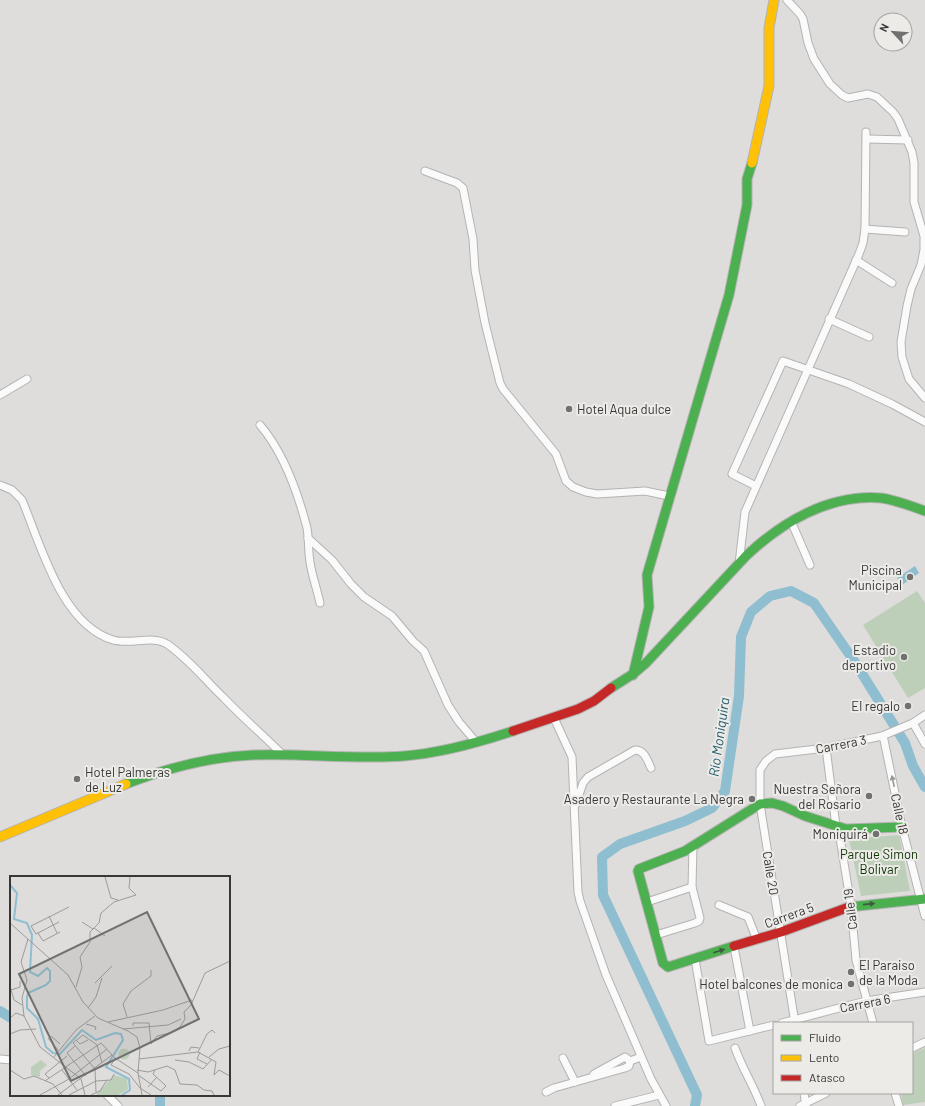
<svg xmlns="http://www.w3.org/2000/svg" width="925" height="1106" font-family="Barlow,sans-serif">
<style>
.green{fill:#bdcfb8}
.water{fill:#8ebecf}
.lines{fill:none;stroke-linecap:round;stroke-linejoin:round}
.river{stroke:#8ebecf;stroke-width:10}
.street-casing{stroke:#b4b3b2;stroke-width:9}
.fast-casing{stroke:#b4b3b2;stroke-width:11}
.slow-casing{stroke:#b4b3b2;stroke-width:11}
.jam-casing{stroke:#b4b3b2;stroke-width:11}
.street{stroke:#fafafa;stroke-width:7}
.fast{stroke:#4caf50;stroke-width:9}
.slow{stroke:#ffc107;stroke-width:9}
.jam{stroke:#c62828;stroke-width:9}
.oneway{fill:#989898}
.oneway2{fill:#3d5b3e}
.poi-dot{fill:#717170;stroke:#ecebe8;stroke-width:1.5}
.labels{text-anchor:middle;stroke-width:4;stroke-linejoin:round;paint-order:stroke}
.poi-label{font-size:13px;fill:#373736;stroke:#ecebe8;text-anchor:end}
.street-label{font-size:13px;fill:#373736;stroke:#ecebe8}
.park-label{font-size:13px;fill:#0e3504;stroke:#ecebe8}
.water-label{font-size:14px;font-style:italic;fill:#235c6e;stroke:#ecebe8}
.inset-river{fill:none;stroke:#8ebecf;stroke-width:2}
.inset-road{fill:none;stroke:#9b9b9a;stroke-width:1}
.view{fill:#717170;fill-opacity:0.15;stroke:#717170;stroke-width:2}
.inset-edge{fill:none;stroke:#373736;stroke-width:2}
</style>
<rect width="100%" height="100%" fill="#dedddc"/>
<g class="green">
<path d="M917,591L925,603V688L908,698L863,625Z"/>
<path d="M899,835L910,891L861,896L849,839Z"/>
<path d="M925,1048V1102L903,1105L901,1093H912V1053Z"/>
</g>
<path class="water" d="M915,566L919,573L902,585L897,578Z"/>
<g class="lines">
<g class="river">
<path d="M0,1011L11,1018"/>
<path d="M160,1106V1095"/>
<path d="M695,1106L697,1095L603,895L602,857L620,844L685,821L712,808L725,791L739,696L741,637L751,612L770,596L791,591L814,603L856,664L905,743L913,766L925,787"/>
</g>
<defs>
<g id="street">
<path d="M787,0L800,14L803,19L808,43L814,59L830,84L842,95L848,98L868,94L877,97L893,112L898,119L912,152L914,163V202L924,236V250L921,265L911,289L907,306L901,342L902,357L909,379L925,398"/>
<path d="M867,139L908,140"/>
<path d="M425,171L457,183L463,188L473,239L475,270L485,323L500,383L503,389L556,454L566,481L573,487L586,492L597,494L645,491L669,496"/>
<path d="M865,229L905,232"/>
<path d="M856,260L892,283"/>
<path d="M829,319L869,337"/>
<path d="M0,395L27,379"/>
<path d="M260,425C284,453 298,493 307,528C309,539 308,550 310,562C312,576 317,589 320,603"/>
<path d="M0,485L12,490L22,500C41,545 61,624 113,640C130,645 153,635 167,644C189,659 205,680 224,698C243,718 264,736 283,755"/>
<path d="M756,486L732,474L783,361L849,384L892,404L925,422"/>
<path d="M791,521L810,565"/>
<path d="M308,538L332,560L351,584L364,597L392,616L413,641L424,651L448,705L459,722L476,742"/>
<path d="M739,564L745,512L859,254L863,243L865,229L866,132"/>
<path d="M554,718L572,757L578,892L580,901L606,975L651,1079L666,1106"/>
<path d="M913,723L925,744"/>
<path d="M882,736L884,740L902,827L925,916"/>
<path d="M826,748L836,826L840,838L851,906L856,960L873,1023"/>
<path d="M576,804L583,783L588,777L635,750C645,750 647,760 651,768"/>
<path d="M647,902L692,887"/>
<path d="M719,905L748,917L757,940"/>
<path d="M656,935L695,923L699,921L700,918L692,887L693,846"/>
<path d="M734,947L750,1031"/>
<path d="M695,959L709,1041L774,1025"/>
<path d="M782,1023L866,1001L925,992"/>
<path d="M795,1023L760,804V770L766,761L775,754L826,748L882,736L913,723L925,715"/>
<path d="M735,1048C742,1068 754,1086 761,1106"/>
<path d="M912,1048L925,1042"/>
<path d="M563,1058L575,1082"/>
<path d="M0,1059L11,1060"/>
<path d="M594,1074L625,1057L630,1061"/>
<path d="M546,1092L554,1088L625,1068L629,1066L630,1061L641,1057"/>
<path d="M804,1093L806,1106"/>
<path d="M895,1093L899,1106"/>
<path d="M107,1095L118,1106"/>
<path d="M615,1106L659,1095"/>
<path d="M800,1106L826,1093"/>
</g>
<g id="fast">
<path d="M633,675L649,607L647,575L729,295L747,205V179L752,163"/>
<path d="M611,688L633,674L646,663L746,556C782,522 829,494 881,498C896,500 911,506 925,511"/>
<path d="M126,784C167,768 209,757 253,755C303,753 354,760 404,756C441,753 477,743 513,731"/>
<path d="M849,907L925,899"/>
<path d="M734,946L668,967L663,963L638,871L639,869L685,851L760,804L772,803L783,806L805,816L846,829L902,827"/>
</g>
<g id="slow">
<path d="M752,163L769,86V28L774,0"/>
<path d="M0,837L126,784"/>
</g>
<g id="jam">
<path d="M513,731L578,709L594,701L611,688"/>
<path d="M734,946L781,932L849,907"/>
</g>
</defs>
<use href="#street" class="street-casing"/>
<use href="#fast" class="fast-casing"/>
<use href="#slow" class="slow-casing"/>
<use href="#jam" class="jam-casing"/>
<use href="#street" class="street"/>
<use href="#fast" class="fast"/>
<use href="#slow" class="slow"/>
<use href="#jam" class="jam"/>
</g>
<defs><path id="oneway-solid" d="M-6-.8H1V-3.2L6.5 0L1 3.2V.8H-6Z"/></defs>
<use class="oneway" href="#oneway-solid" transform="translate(893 781) rotate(-102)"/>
<g class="oneway2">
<use href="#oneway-solid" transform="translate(869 904) rotate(-6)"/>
<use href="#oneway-solid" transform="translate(719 951) rotate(-17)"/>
</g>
<g class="poi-dot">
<circle cx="569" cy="409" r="4"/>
<circle cx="910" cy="577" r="4"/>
<circle cx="904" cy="657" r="4"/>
<circle cx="908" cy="706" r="4"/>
<circle cx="77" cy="779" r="4"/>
<circle cx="869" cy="796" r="4"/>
<circle cx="752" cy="799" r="4"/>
<circle cx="876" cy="834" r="4"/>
<circle cx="851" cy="972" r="4"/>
<circle cx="851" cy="984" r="4"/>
</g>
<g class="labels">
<g class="poi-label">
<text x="577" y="414" text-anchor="start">Hotel Aqua dulce</text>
<text x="902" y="575">Piscina<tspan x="902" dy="15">Municipal</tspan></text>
<text x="896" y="655">Estadio<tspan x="896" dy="15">deportivo</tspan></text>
<text x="900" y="711">El regalo</text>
<text x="85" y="777" text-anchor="start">Hotel Palmeras<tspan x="85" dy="15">de Luz</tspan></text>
<text x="861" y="794">Nuestra Señora<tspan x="861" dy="15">del Rosario</tspan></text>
<text x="744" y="804">Asadero y Restaurante La Negra</text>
<text x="868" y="839">Moniquirá</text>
<text x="859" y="970" text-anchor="start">El Paraiso<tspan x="859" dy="15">de la Moda</tspan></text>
<text x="843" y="989">Hotel balcones de monica</text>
</g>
<g class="street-label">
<text transform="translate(841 744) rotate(-11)" y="5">Carrera 3</text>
<text transform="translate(900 814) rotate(78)" y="5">Calle 18</text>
<text transform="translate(771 873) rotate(81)" y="5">Calle 20</text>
<text transform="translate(850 909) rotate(-97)" y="5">Calle 19</text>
<text transform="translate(789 915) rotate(-20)" y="5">Carrera 5</text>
<text transform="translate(865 1003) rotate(-11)" y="5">Carrera 6</text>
</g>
<g class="park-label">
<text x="879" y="859">Parque Simon<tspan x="879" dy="15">Bolivar</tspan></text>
</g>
<g class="water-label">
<text transform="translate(719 737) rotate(-82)" y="5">Río Moniquira</text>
</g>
</g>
<g transform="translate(10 876)">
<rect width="220" height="220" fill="#dedddc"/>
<path d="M108.5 178a5.5 5.5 0 1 1 11 0a5.5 5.5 0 1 1-11 0ZM31,184L37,189L30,195V201L21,199V191ZM104,199L117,203L118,213L108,219H86Z" fill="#bdcfb8"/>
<path class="inset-river" d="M0,9L7,17L4,43L17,47L22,59L20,96L28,100L37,92L40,95V105L36,109L18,117L17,121V132L28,143L36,171L43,177L50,178L72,154L86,164L105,157L111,158L113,164L96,191L119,203L120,214L112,219"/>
<path class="inset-road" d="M95,1L101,22L108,24M39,40L47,57M49,46L26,58L21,50L59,31M72,46L83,53M0,47L58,99L73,126L88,142L118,155L127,161L130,172L128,197L132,219M84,52L95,60M28,57L33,65L50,56M18,63L11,86L17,104L12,122L14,140L30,171L71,203L75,219M85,107L102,90M0,110L4,124L12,129M66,111L72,91L70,81L80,66V56L89,47L91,37L104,26L126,19L119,12L120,1M1,114L10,111V105M78,132L86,121L92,102M117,141L113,128L121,115L141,100V94M0,142L6,137L14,140M98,146L153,134L182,124M76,148L86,151L85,154M123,150V147H139L141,168L147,160L160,157L170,151L175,143L174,136L181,129L195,97L220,85M113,153L158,149L171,143M0,158L10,154L26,153M41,160L50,168M38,162L48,174M66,164L70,168L78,164M65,170L57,177L76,200M179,175L181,171L189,172M188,176L197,158L202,154L205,157M190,176L187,183L197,188M44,181L66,154L85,140M199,181L209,173L220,170M105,182L101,189L119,198L130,212L141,219M129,183L188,176L206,186L204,199L209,194L220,200M165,184L179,186L193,193L202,183M0,194L14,203L24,200L43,208L52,219M52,194L67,214M127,194L138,196L157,190L165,194L170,208L187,209L194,214L202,215L204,219M128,199L151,215L156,210L143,198L145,194M39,202L35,198L57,180M35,205L91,167L105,182L128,197M138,211L147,201M86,216L85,193L63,167L73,159L87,169L92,187M30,219L59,203L97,173M48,219L102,179M59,219L86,205L101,204L104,198M81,219L90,215L97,204"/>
<path class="view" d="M137,36L189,143L61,205L9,98Z"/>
<rect width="220" height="220" class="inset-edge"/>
</g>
<rect x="773" y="1022" width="140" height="72" fill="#ecebe8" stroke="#a4a3a1"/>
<rect x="781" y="1035" width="20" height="6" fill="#4caf50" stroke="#a4a3a1"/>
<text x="809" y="1042" font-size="12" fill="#373736">Fluido</text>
<rect x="781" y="1055" width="20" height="6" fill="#ffc107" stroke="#a4a3a1"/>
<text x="809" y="1062" font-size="12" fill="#373736">Lento</text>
<rect x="781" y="1075" width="20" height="6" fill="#c62828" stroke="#a4a3a1"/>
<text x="809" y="1082" font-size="12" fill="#373736">Atasco</text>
<g transform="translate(893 32) rotate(296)"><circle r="19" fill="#ecebe8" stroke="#a4a3a1"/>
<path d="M0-3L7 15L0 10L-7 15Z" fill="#717170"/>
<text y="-6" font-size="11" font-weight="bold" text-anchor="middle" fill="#373736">N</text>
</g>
</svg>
